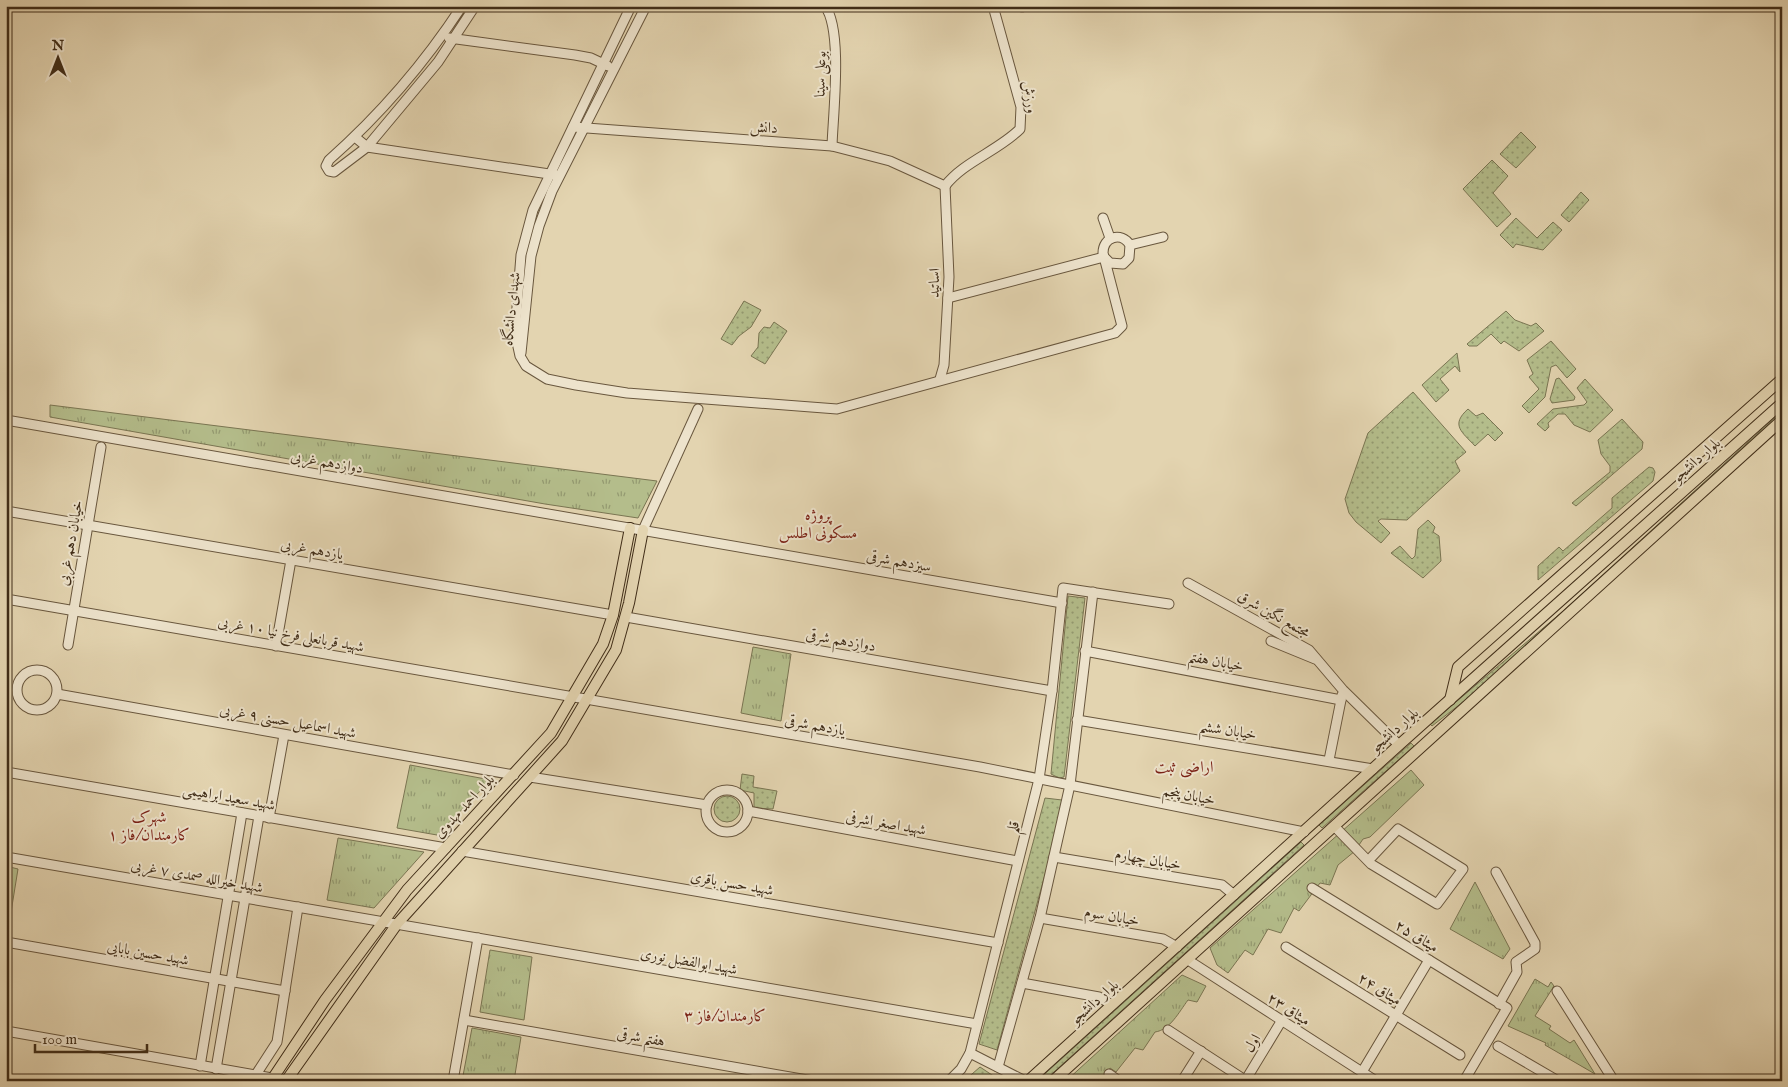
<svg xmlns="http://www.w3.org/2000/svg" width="1788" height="1087" font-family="'IM FELL English',Amiri,serif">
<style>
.grass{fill:url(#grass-dots);stroke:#7a7552}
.park{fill:url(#park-tufts);stroke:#7a7552}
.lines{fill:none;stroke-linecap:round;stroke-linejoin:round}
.minor-casing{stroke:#69573e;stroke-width:11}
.major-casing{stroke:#402d18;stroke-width:12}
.minor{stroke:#ede3cc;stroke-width:9}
.major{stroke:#e3d4b0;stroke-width:10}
.labels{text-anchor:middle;stroke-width:4;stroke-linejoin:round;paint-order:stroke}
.street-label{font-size:15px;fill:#402d18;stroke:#ede3cc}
.neighbourhood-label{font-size:16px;fill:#7a1f14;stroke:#ede3cc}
</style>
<defs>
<pattern id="grass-dots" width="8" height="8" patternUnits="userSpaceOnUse" patternTransform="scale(1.25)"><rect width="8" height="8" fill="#b4bd8b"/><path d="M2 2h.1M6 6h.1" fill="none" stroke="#949a71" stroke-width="1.8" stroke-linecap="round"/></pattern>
<pattern id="park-tufts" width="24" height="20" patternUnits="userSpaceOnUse" patternTransform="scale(1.25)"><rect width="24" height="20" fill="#b4bd8b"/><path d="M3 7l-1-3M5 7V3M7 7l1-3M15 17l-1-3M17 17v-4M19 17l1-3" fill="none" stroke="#949a71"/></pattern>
</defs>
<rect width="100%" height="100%" fill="#e3d4b0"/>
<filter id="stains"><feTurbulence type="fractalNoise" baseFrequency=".004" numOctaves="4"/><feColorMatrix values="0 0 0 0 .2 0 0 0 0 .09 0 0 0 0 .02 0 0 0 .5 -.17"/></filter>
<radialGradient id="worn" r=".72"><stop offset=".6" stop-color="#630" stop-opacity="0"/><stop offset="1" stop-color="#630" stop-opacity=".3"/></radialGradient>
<g class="grass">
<path d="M1521,132L1536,147L1516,168L1500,154Z"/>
<path d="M1492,160L1508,176L1493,193L1511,214L1497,227L1463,189Z"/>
<path d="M1581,192L1589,200L1569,222L1561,215Z"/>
<path d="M1516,218L1537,238L1553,222L1562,230L1543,250L1516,244L1513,248L1500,235Z"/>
<path d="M744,301L761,310L751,327L739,336L732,345L721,339Z"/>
<path d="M1506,311L1515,320L1531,326L1536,323L1544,331L1519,351L1504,341L1501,344L1491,334L1477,346H1469L1467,344Z"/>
<path d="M774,322L787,331L765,364L751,356L758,347L759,333L764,327L770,328Z"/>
<path d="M1551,341L1576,369L1567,378L1556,365L1551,367L1545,397L1529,413L1522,406L1539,389L1529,377L1533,374L1527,360Z"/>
<path d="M1457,353L1460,372L1455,366L1440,379L1449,390L1436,402L1422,385Z"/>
<path d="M1559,378L1575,397L1574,400L1552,403L1550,399L1556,379Z"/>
<path d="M1585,379L1613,410L1590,432L1574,425L1565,414H1558L1548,423L1549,427L1545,431L1537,424L1553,409L1584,405L1587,402L1577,388Z"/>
<path d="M1413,392L1466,452L1455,461L1460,471L1407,520L1381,519L1378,521L1390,533L1381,543L1356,522L1349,513L1345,499L1368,433Z"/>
<path d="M1468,409L1476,416L1483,413L1503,433L1495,441L1488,434L1475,446C1462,432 1450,425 1468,409Z"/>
<path d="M1782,411V414L1490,681L1432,726L1430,724L1562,612Z"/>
<path d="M1622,419L1643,442L1642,449L1576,506L1572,503L1610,472V466L1601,454L1598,440Z"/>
<path d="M1649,467L1653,468L1655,472L1653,481L1538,580V566L1559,547L1563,551L1612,508V498Z"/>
<path d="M1428,520L1435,527L1433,532L1439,536L1441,561L1423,578L1391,553L1400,546L1412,559L1415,556L1418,529Z"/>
<path d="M1068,596L1085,598L1064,777L1059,778L1051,774Z"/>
<path d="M1411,743L1414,746L1322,828L1319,825Z"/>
<path d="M742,774L754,776L753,787L777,791L773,809L754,808V793L740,790Z"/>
<circle cx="727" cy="809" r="13"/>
<path d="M1045,798L1062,800L1052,849L997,1050L979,1044Z"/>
<path d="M1301,842L1304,845L1044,1081H1037Z"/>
<path d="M980,1067L1001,1081H964Z"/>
</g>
<g class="park">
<path d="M50,405L657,481L638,518L545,504L50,417Z"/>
<path d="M753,647L791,654L781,721L741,713Z"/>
<path d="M410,765L491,780L437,835L397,828Z"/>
<path d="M1411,770L1424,785L1370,837L1363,839L1355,851L1338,865L1330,885L1320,883L1299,911L1294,908L1281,933L1268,929L1253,955L1245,950L1228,973L1217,965L1210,948Z"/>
<path d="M338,838L424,852L374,908L327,900Z"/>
<path d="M6,866L18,869L6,943Z"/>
<path d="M1475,882L1510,949L1503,959L1450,929Z"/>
<path d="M490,950L532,957L524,1020L480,1012Z"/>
<path d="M1182,975L1206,986L1197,1002L1188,1000C1179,1012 1170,1030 1155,1032L1143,1050L1135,1048L1116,1072L1110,1068L1102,1081H1066Z"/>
<path d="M1535,979L1548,987L1551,982L1554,986L1535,1016L1551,1026L1549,1029L1570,1043L1574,1040L1595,1074L1545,1045L1546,1043L1508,1026Z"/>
<path d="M472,1028L521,1037L514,1081H462Z"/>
</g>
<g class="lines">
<defs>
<g id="minor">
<path d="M462,6C424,64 381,114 329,160L326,166L329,171L334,172L367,147L438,62L475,6"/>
<path d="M631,6L533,210L521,255L515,333L520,356L526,366L547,379L576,385L627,393L837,409L1115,333L1122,326L1103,253C1103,237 1121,231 1130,245L1129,258L1123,264L1110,263L1104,257"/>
<path d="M825,6C843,30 833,114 832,146"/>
<path d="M1022,7L1024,6"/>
<path d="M449,38L575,55L591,58L608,66"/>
<path d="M573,127L832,146L890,161L945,186"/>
<path d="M355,137L367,147L556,175"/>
<path d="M945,186C963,162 998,151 1020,129L1021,107L993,6"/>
<path d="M1103,218L1110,238"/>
<path d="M1130,245L1163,237"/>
<path d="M948,298L1104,257"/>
<path d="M521,353L531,256L539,226L552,191L646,6"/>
<path d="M940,379L944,365L949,277L945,186"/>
<path d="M6,420L1062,603"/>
<path d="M6,511L613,615"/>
<path d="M643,530L698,409"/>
<path d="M1188,583L1309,650L1343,690L1399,745"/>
<path d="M6,599L980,767L1304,832"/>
<path d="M626,617L1052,691"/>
<path d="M1271,641L1315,659"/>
<path d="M68,645L101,447"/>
<path d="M276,646L291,560"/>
<path d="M1085,651L1341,700"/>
<circle cx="37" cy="690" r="20"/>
<path d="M57,694L514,775"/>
<path d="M1077,720L1373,769"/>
<path d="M1329,760L1342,695"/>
<path d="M6,772L446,848"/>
<path d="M530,777L707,805"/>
<circle cx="727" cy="811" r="21"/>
<path d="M748,811L1018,861"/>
<path d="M269,818L284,735"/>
<path d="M1335,827L1371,864L1437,904L1463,869L1398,829L1368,861"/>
<path d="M462,851L998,943"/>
<path d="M6,857L977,1024"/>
<path d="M1054,857L1222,885L1234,895"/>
<path d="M1496,872L1535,943V949L1516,962L1517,972L1499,1004"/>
<path d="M1312,888L1507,1008L1464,1081"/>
<path d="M1040,918L1163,939L1177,947"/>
<path d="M6,942L285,991"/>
<path d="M1286,947L1460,1055"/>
<path d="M1188,960L1376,1081"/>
<path d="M1022,983L1099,997L1112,1005"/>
<path d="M1557,991L1614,1081"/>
<path d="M464,1020L813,1081"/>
<path d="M1168,1030L1245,1080"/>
<path d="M6,1031L272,1078"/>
<path d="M1498,1046L1558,1081"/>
<path d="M970,1053L1025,1081"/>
<path d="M200,1066L242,813"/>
<path d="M998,1067L1040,918L1070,785L1093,592"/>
<path d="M216,1069L259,816"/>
<path d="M1362,1072L1429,960"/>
<path d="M1109,1074L1119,1081"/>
<path d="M255,1076L277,1042L298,907"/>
<path d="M453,1081L478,938"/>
<path d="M949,1081L961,1069L970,1053L1039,779L1052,691L1063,588L1169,604"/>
<path d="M1182,1081L1201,1051"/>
<path d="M1245,1081L1282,1020"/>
</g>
<g id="major">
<path d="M1450,700L1458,667L1782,379"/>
<path d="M271,1081L325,1000L407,890L551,733L603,644L613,615L630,528"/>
<path d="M286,1081L397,924L562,741L616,650L629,603L643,530"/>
<path d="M1028,1081L1399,745L1782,403"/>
<path d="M1053,1081L1782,420"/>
</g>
</defs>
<use href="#minor" class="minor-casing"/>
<use href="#major" class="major-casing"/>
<use href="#minor" class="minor"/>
<use href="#major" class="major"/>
</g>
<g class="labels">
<g class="street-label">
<text transform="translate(820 74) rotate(-89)" y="5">بوعلی سینا</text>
<text transform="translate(1030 97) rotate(81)" y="5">ورزش</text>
<text transform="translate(764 127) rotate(4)" y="5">دانش</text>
<text transform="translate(934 283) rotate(-89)" y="5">اساتید</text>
<text transform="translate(511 309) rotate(-84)" y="5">شهدای دانشگاه</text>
<text transform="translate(1696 460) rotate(-42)" y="5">بلوار دانشجو</text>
<text transform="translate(327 462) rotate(10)" y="5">دوازدهم غربی</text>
<text transform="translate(70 543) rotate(-80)" y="5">خیابان دهم غربی</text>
<text transform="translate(312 549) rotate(10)" y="5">یازدهم غربی</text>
<text transform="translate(899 561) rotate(10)" y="5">سیزدهم شرقی</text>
<text transform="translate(1274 614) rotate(29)" y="5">مجتمع نگین شرق</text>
<text transform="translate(291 634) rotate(10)" y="5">شهید قربانعلی فرخ نیا ۱۰ غربی</text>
<text transform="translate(841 640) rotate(10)" y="5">دوازدهم شرقی</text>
<text transform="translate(1216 661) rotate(11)" y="5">خیابان هفتم</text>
<text transform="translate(288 721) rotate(10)" y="5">شهید اسماعیل حسنی ۹ غربی</text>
<text transform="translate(815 725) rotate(10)" y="5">یازدهم شرقی</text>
<text transform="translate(1228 730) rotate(9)" y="5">خیابان ششم</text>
<text transform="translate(1394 730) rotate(-42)" y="5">بلوار دانشجو</text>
<text transform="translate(1189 795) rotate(11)" y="5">خیابان پنجم</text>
<text transform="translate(229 797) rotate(10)" y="5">شهید سعید ابراهیمی</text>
<text transform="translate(464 806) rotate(-47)" y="5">بلوار احمد مهدوی</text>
<text transform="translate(886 823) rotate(10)" y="5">شهید اصغر اشرفی</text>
<text transform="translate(1013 827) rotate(-76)" y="5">قلم</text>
<text transform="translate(1148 859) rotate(10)" y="5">خیابان چهارم</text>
<text transform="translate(197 876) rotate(10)" y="5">شهید خیرالله صمدی ۷ غربی</text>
<text transform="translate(732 883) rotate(10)" y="5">شهید حسن باقری</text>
<text transform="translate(1112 916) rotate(10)" y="5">خیابان سوم</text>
<text transform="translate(1417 936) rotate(32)" y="5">میثاق ۲۵</text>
<text transform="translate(148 953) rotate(10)" y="5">شهید حسین بابایی</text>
<text transform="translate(689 961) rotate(10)" y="5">شهید ابوالفضل نوری</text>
<text transform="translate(1380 989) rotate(32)" y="5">میثاق ۲۴</text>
<text transform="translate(1094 1002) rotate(-42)" y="5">بلوار دانشجو</text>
<text transform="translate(1289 1009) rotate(33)" y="5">میثاق ۲۳</text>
<text transform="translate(641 1037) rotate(10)" y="5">هفتم شرقی</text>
<text transform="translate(1252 1043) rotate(-58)" y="5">اول</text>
</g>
<g class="neighbourhood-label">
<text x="818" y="520">پروژه<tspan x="818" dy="18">مسکونی اطلس</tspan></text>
<text x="1184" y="772">اراضی ثبت</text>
<text x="149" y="822">شهرک<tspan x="149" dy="18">کارمندان/فاز ۱</tspan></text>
<text x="725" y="1021">کارمندان/فاز ۳</text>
</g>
</g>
<rect width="1788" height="1087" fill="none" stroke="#e3d4b0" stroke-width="25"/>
<rect x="8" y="8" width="1773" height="1072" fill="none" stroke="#402d18" stroke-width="2.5"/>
<rect x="12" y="12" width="1763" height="1062" fill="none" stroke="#402d18"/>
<g transform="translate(58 58)" stroke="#ede3cc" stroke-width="4" paint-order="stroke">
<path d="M0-4L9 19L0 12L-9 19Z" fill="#402d18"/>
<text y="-8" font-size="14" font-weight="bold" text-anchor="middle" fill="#402d18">N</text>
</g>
<path d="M35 1044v8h112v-8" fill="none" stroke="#402d18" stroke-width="2.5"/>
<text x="42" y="1044" font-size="15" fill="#402d18" stroke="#ede3cc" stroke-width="4" paint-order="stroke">100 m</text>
<rect width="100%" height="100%" filter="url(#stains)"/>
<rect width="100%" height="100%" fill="url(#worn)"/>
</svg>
